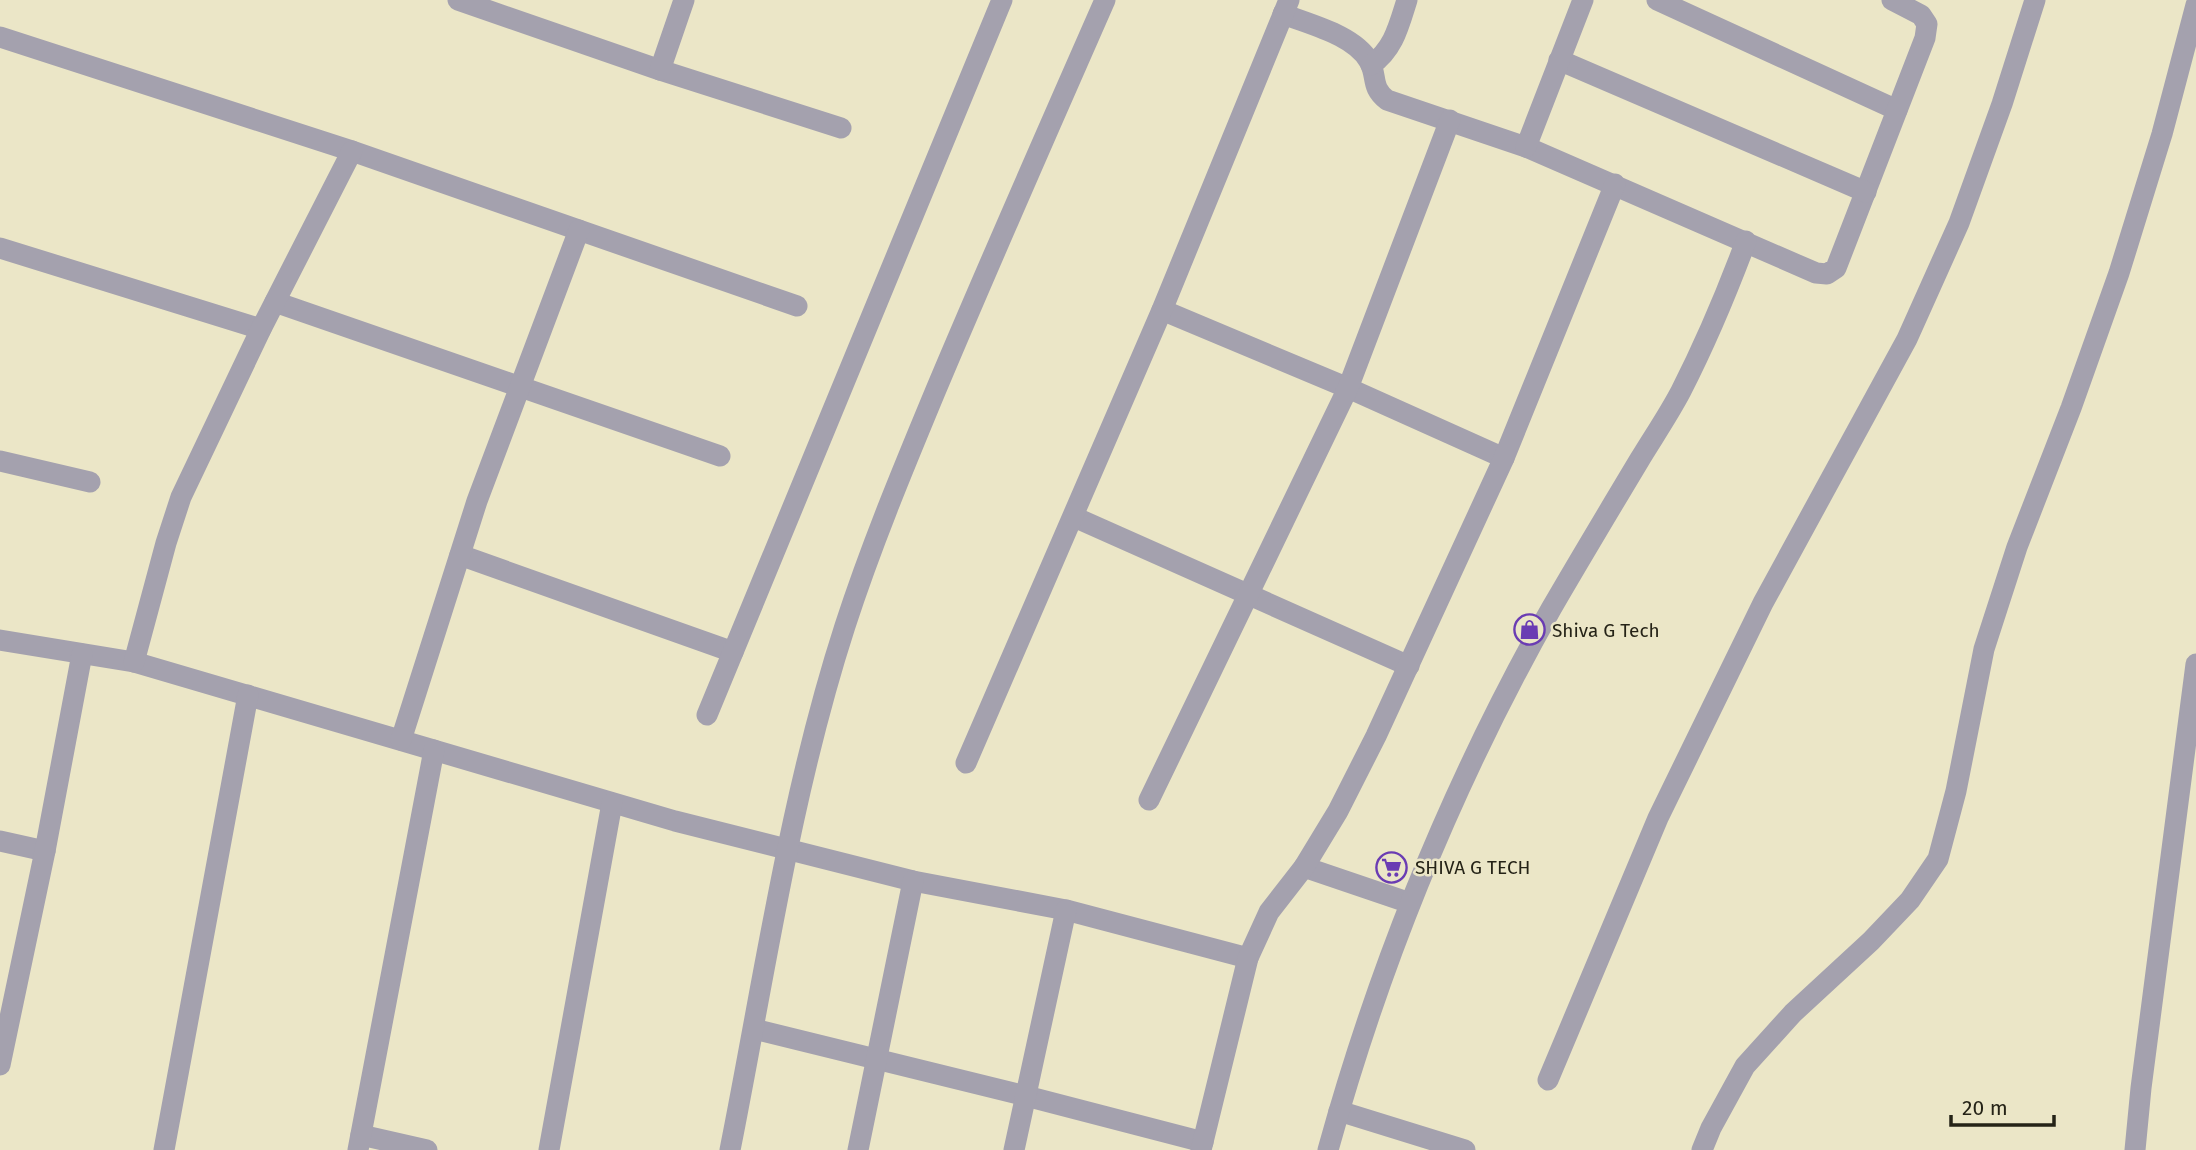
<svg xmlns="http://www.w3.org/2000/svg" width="2196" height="1150" font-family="'Fira Sans',sans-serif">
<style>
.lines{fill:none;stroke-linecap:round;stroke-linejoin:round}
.street{stroke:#a4a1ae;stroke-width:21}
.labels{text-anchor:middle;stroke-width:5;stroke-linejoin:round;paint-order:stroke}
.poi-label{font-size:19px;fill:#252317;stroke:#ebe6c7;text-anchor:start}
</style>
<rect width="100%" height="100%" fill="#ebe6c7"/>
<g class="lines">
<g class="street">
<path d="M458,0L660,70L841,128"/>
<path d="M1657,0L1897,110"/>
<path d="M1283,14C1311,25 1354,35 1369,61C1378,76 1370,87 1387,100L1526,147L1816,273L1827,274L1836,268L1925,38L1927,24L1921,15L1892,0"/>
<path d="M0,37L352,151L797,306"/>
<path d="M1559,60L1866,192"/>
<path d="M1371,65C1394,49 1399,25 1407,0"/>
<path d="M660,70L684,0"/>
<path d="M1526,147L1583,0"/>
<path d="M0,248L261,329"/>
<path d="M275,302L720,456"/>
<path d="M1162,310L1348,388L1504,458"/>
<path d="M0,461L90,482"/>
<path d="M1074,517L1409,666"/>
<path d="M460,555L733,652"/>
<path d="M0,640L134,662L675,821L913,881L1066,910L1248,958"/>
<path d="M134,662L166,543L181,497L261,329L352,151"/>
<path d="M707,715L1002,0"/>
<path d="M401,740L477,501L579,230"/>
<path d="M966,763L1162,310L1289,0"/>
<path d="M1149,800L1348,388L1450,120"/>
<path d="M0,841L45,851"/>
<path d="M1304,867L1410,903"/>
<path d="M754,1029L1026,1096L1203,1142"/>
<path d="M0,1065L45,851L82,654"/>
<path d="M1548,1080L1658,818L1763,603L1907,339L1959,223L2002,104L2035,0"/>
<path d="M1339,1111L1465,1150"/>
<path d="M361,1135L427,1150"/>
<path d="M164,1150L248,695"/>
<path d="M358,1150L434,750"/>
<path d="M549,1150L612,803"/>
<path d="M730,1150C765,974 790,796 845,626C871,546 903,469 935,392C990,261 1048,130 1105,0"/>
<path d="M858,1150L913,881"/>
<path d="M1014,1150L1066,910"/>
<path d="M1201,1150L1248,958L1269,912L1304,867L1338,811L1376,736L1504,458L1615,184"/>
<path d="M1328,1150C1380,962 1455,779 1551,609C1580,559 1610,509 1640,459C1654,436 1669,414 1681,391C1706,342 1727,292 1746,241"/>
<path d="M1702,1150L1711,1128L1745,1066L1793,1013L1871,941L1910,900L1938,859L1956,791L1984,649L2017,547L2071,408L2119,273L2162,134L2196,5"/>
<path d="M2135,1150L2141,1088L2196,664"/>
</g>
</g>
<defs>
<symbol id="shop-ring" viewBox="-11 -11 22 22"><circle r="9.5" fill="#ebe6c7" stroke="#6a3cb3" stroke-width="1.5"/><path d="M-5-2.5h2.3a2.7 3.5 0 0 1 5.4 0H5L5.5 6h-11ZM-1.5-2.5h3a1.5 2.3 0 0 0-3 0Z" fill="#6a3cb3"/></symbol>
<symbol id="supermarket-ring" viewBox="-11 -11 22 22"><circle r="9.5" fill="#ebe6c7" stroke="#6a3cb3" stroke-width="1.5"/><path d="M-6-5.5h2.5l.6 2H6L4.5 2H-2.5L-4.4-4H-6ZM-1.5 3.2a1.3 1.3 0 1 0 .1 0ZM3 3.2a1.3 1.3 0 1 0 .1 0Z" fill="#6a3cb3"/></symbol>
</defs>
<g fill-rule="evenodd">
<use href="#shop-ring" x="1512" y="612" width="35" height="35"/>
<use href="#supermarket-ring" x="1374" y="850" width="35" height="35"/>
</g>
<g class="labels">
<g class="poi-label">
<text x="1552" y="637">Shiva G Tech</text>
<text x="1415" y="874">SHIVA G TECH</text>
</g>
</g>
<path d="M1951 1115v10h103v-10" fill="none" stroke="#252317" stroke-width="3.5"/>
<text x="1962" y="1115" font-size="21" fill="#252317" stroke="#ebe6c7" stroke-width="5" paint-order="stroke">20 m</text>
</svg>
